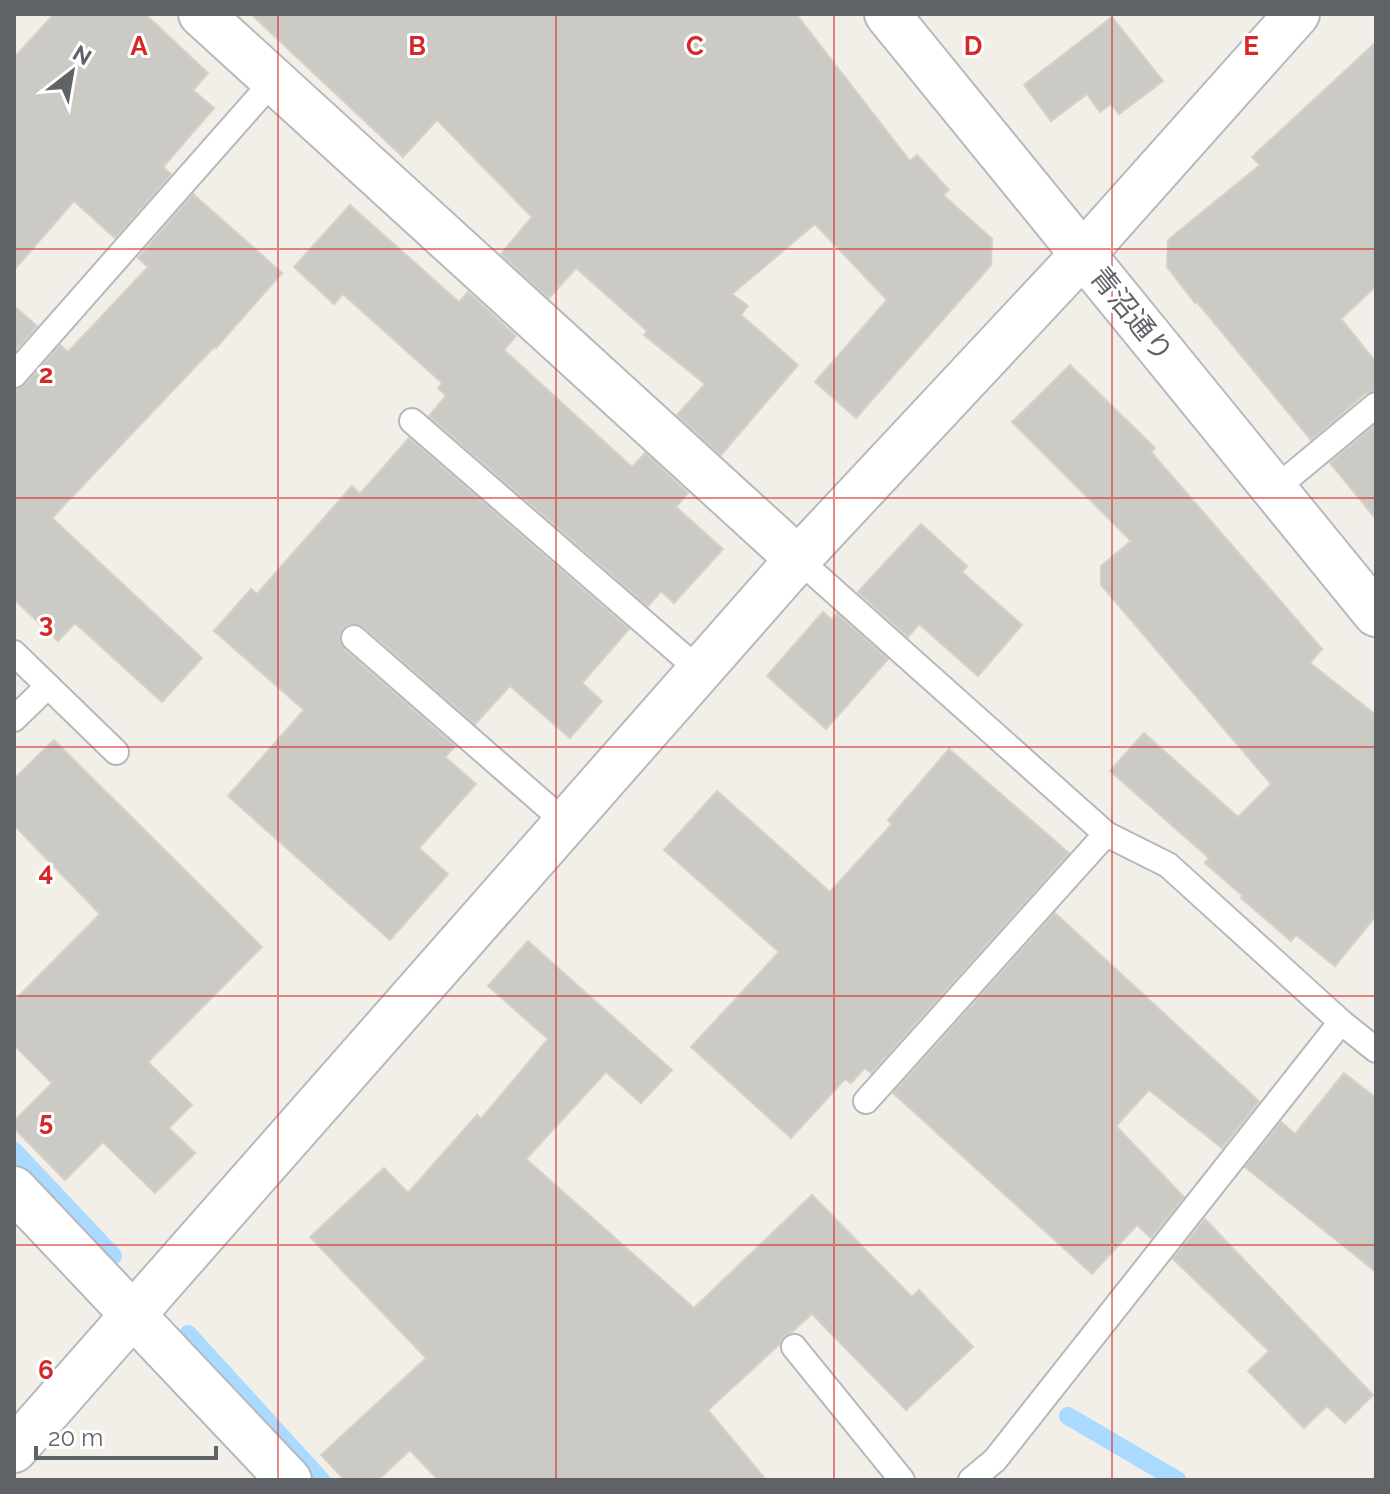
<svg xmlns="http://www.w3.org/2000/svg" width="1390" height="1494" font-family="Raleway,'Noto Sans JP',sans-serif">
<style>
.lines{fill:none;stroke-linecap:round;stroke-linejoin:round}
.stream{stroke:#aadaff;stroke-width:18}
.building{fill:#cccac5;stroke:#d6d1c6;stroke-width:2}
.lane-casing{stroke:#b5b8bc;stroke-width:28}
.street-casing{stroke:#b5b8bc;stroke-width:48}
.secondary-casing{stroke:#b6babf;stroke-width:48}
.lane{stroke:#fff;stroke-width:24}
.street{stroke:#fff;stroke-width:44}
.secondary{stroke:#fff;stroke-width:44}
.grid{fill:none;stroke:#d62828;stroke-width:2;stroke-opacity:0.55}
.labels{text-anchor:middle;stroke-width:6;stroke-linejoin:round;paint-order:stroke}
.street-label{font-size:28px;fill:#5f6368;stroke:#fff}
.grid-label{font-size:26px;text-anchor:middle;font-weight:bold;fill:#d62828;stroke:#fff;stroke-width:6;stroke-linejoin:round;paint-order:stroke}
</style>
<rect width="100%" height="100%" fill="#f1efe8"/>
<g class="lines">
<g class="stream">
<path d="M14,1151L113,1256"/>
<path d="M188,1334L321,1480"/>
<path d="M1068,1416L1177,1480"/>
</g>
</g>
<g class="building">
<path d="M54,14H145L208,73L193,90L214,108L163,167L171,174L115,238L74,201L14,270V58Z"/>
<path d="M251,14H796L910,161L917,155L949,190L943,195L992,239L991,265L856,418L815,382L887,300L815,224L732,294L748,306L741,315L798,365L721,455L677,415L705,384L644,335L647,331L576,268L549,298L501,254L532,217L437,120L403,157Z"/>
<path d="M1112,17L1163,81L1119,114L1111,104L1100,112L1087,94L1051,121L1024,85Z"/>
<path d="M1376,42V286L1341,319L1376,362V390L1366,393L1311,440L1197,302L1195,303L1167,267L1168,240L1260,165L1252,157Z"/>
<path d="M193,194L282,273L216,348L214,347L52,518L202,658L162,702L75,623L58,641L14,599V390L25,385L60,345L68,352L148,267L138,258Z"/>
<path d="M350,205L459,302L468,292L516,336L504,350L632,467L645,453L688,493L676,507L723,549L674,603L661,591L648,606L429,416L446,396L438,388L442,383L343,294L334,304L294,267Z"/>
<path d="M14,306L37,326L14,352Z"/>
<path d="M1070,365L1155,448L1151,452L1322,649L1310,663L1376,715V916L1335,966L1296,935L1291,941L1241,898L1243,896L1205,863L1209,858L1110,771L1144,733L1238,817L1271,784L1101,585V566L1131,541L1012,422Z"/>
<path d="M1376,424V519L1330,463Z"/>
<path d="M409,438L629,629L582,683L602,701L570,738L510,686L475,724L364,627L350,624L342,629L340,642L344,649L455,746L445,757L476,784L419,848L448,874L390,940L228,796L304,710L214,631L251,589L257,594L352,486L360,494Z"/>
<path d="M921,524L967,566L962,572L1022,625L978,676L919,624L908,637L858,592Z"/>
<path d="M823,612L832,620L837,614L888,659L826,729L767,676Z"/>
<path d="M54,740L262,947L148,1062L192,1105L169,1128L195,1153L155,1193L103,1142L65,1180L14,1128V1121L52,1083L14,1045V1001L100,914L14,825V779Z"/>
<path d="M949,749L1069,853L871,1073L865,1068L851,1083L845,1079L791,1138L691,1047L779,952L664,850L717,791L830,892L892,824L888,820Z"/>
<path d="M1055,913L1259,1101L1222,1148L1149,1090L1116,1126L1184,1197L1151,1238L1137,1225L1092,1274L893,1093Z"/>
<path d="M528,941L672,1070L641,1103L606,1072L526,1159L694,1308L812,1195L912,1297L919,1290L973,1347L906,1410L812,1314L792,1332L784,1336L780,1344L708,1410L766,1480H438L410,1450L378,1480H345L321,1455L426,1358L310,1237L384,1168L408,1193L477,1115L481,1119L548,1039L488,986Z"/>
<path d="M1344,1073L1376,1098V1272L1245,1167L1281,1122L1295,1134Z"/>
<path d="M1205,1219L1373,1395L1345,1423L1327,1406L1304,1428L1248,1371L1269,1351L1173,1259Z"/>
</g>
<g class="lines">
<defs>
<g id="lane">
<path d="M14,375L274,80"/>
<path d="M412,421L699,670"/>
<path d="M1275,489L1376,405"/>
<path d="M798,559L1106,834L1168,865L1341,1022L995,1460L971,1480"/>
<path d="M354,638L566,823"/>
<path d="M14,653L116,752"/>
<path d="M14,719L48,686"/>
<path d="M1341,1022L1376,1050"/>
<path d="M866,1101L1106,834"/>
<path d="M794,1347L902,1480"/>
</g>
<g id="street">
<path d="M201,14L798,559"/>
<path d="M14,1189L289,1480"/>
</g>
<g id="secondary">
<path d="M887,14L1376,614"/>
<path d="M14,1450L798,559L1083,254L1297,14"/>
</g>
</defs>
<use href="#lane" class="lane-casing"/>
<use href="#street" class="street-casing"/>
<use href="#secondary" class="secondary-casing"/>
<use href="#lane" class="lane"/>
<use href="#street" class="street"/>
<use href="#secondary" class="secondary"/>
</g>
<path class="grid" d="M278,14V1480M556,14V1480M834,14V1480M1112,14V1480M14,249H1376M14,498H1376M14,747H1376M14,996H1376M14,1245H1376"/>
<g class="labels">
<g class="street-label">
<text transform="translate(1132 314) rotate(51)" y="10">青沼通り</text>
</g>
</g>
<g class="grid-label">
<text x="139" y="55">A</text>
<text x="417" y="55">B</text>
<text x="695" y="55">C</text>
<text x="973" y="55">D</text>
<text x="1251" y="55">E</text>
<text x="46" y="383">2</text>
<text x="46" y="632">3</text>
<text x="46" y="881">4</text>
<text x="46" y="1130">5</text>
<text x="46" y="1379">6</text>
</g>
<rect width="1390" height="1494" fill="none" stroke="#5f6368" stroke-width="32"/>
<g transform="translate(72 72) rotate(31)" stroke="#ffffff" stroke-width="6" paint-order="stroke">
<path d="M0-6L14 30L0 20L-14 30Z" fill="#5f6368"/>
<text y="-12" font-size="22" font-weight="bold" text-anchor="middle" fill="#5f6368">N</text>
</g>
<path d="M36 1446v12h180v-12" fill="none" stroke="#5f6368" stroke-width="4"/>
<text x="48" y="1446" font-size="24" fill="#5f6368" stroke="#ffffff" stroke-width="6" paint-order="stroke">20 m</text>
</svg>
